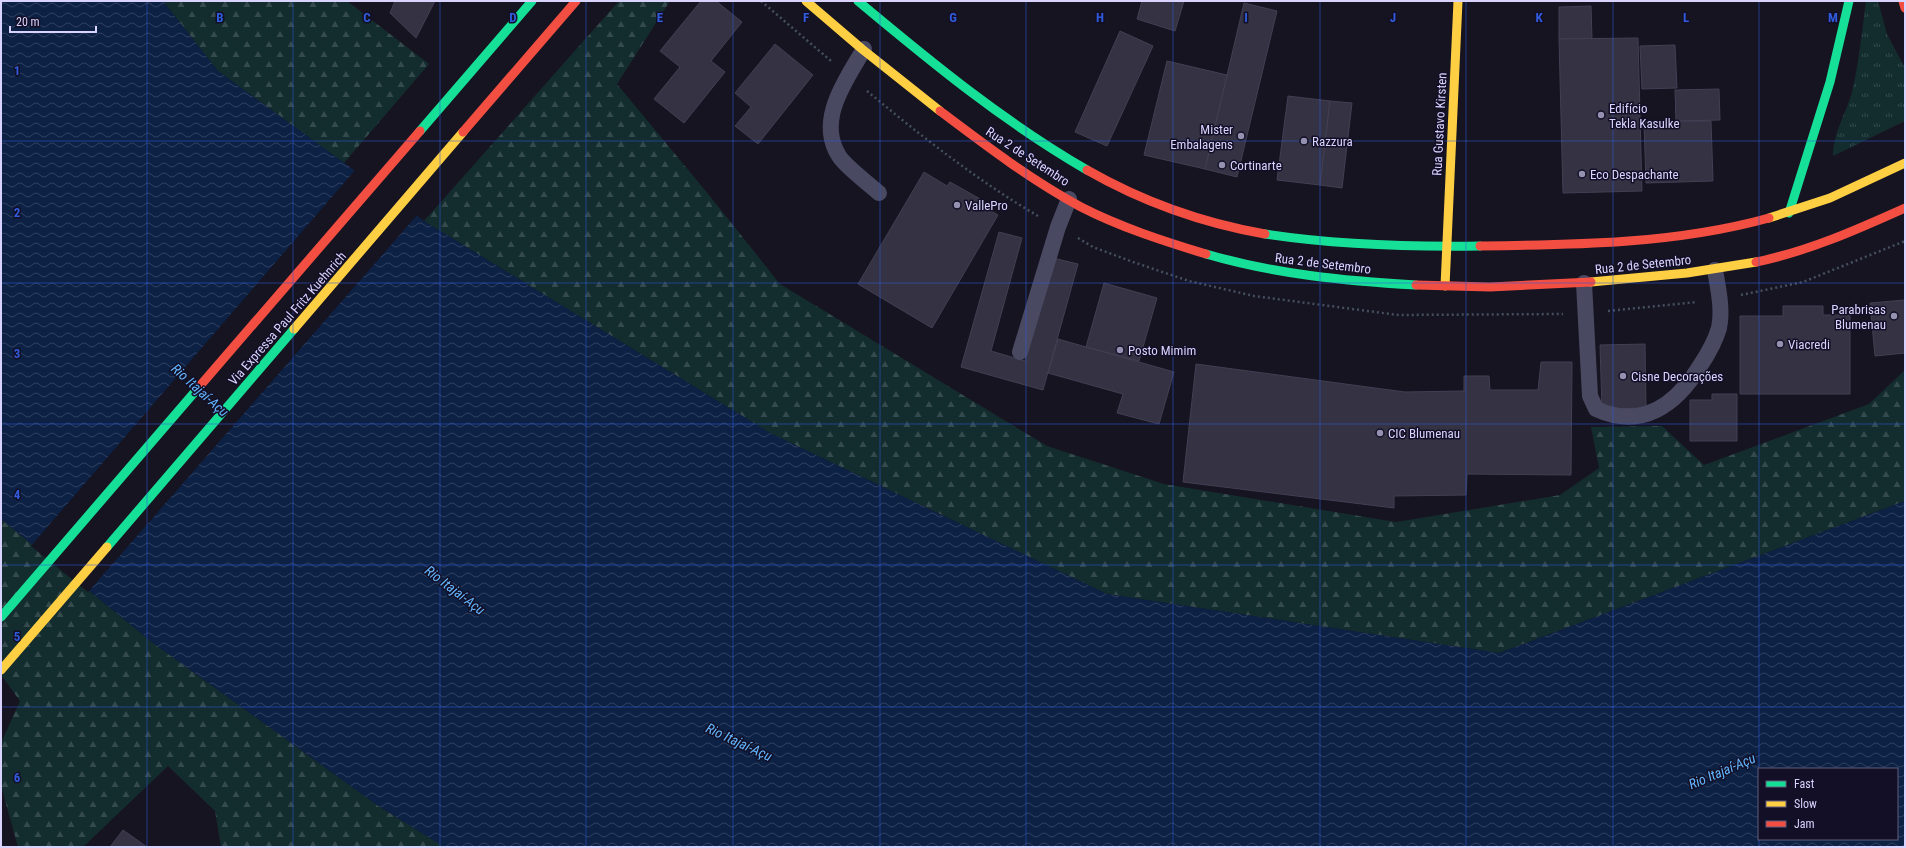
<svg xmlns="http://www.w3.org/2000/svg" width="1906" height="848" font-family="'Roboto Condensed',sans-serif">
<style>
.grass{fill:url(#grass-tufts)}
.forest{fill:url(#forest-firs)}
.water{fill:url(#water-waves);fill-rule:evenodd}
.pier{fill:#161421}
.building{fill:#343243;stroke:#433f54}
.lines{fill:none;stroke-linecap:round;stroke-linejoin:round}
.path{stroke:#44505f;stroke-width:2.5;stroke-dasharray:2 3;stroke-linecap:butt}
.lane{stroke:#4a4962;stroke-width:16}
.fast{stroke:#16e098;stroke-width:9}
.slow{stroke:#ffcf43;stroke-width:9}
.jam{stroke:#f24e42;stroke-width:9}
.grid{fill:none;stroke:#305bdc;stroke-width:1;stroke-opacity:0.55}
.poi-dot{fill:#9591b1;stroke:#130f26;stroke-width:1.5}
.labels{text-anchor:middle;stroke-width:3;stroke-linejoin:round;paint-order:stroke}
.poi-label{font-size:13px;fill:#d9d4ff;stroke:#130f26;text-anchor:start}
.street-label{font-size:13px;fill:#d9d4ff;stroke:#130f26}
.water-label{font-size:14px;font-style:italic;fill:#62b6ff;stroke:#130f26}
.grid-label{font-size:13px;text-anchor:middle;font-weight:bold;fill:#305bdc;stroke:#130f26;stroke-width:3;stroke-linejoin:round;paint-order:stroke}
</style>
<defs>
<pattern id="grass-tufts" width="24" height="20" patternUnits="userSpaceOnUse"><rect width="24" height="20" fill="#132c2d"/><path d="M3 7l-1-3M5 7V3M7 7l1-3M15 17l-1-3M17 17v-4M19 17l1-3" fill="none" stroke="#354a4c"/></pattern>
<pattern id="forest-firs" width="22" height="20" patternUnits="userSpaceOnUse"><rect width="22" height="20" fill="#132c2d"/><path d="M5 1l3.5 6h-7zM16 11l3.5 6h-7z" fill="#354a4c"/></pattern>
<pattern id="water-waves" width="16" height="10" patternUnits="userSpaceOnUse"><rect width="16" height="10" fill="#0d2144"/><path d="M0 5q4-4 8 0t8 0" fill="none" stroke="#304060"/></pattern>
</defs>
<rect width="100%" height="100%" fill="#161421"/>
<path class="grass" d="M1866,1H1878L1887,34L1905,68V121L1833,156C1833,133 1846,114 1852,92C1859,62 1862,31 1866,1Z"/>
<g class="forest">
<path d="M163,1H347L429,64L344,163L218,71Z"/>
<path d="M619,1H670L617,84L709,195L780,284L1047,446L1164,484L1396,522L1560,495L1599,468L1591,427L1662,426L1704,465L1869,404L1904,371L1905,501L1499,653L1107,594L770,433L424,221Z"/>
<path d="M1,519L153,643L377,805L444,847H221L215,811L168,766L83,847H18L1,786V743L20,701L1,675Z"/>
</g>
<path class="water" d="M1,1H163L218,71L424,221L770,433L1107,594L1499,653L1905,501V847H444L377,805L153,643L1,519ZM1759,769H1897V839H1759Z"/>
<path class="pier" d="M356,169L418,214L88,592L31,546Z"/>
<g class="building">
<path d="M395,1H435L416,38L390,13Z"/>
<path d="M701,1H716L742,22L711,61L725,72L684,123L654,99L680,67L660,51Z"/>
<path d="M1142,1H1184L1175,31L1137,19Z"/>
<path d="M1244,3L1277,11L1237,177L1205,169Z"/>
<path d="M1591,6L1592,39H1559V7Z"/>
<path d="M1120,31L1153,46L1107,146L1075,132Z"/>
<path d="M1638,38L1642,191L1563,193L1559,39Z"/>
<path d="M775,44L813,75L758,144L735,126L751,107L735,93Z"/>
<path d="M1675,45L1677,88L1642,89L1640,46Z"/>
<path d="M1167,61L1227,75L1205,169L1144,155Z"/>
<path d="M1719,89L1720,120L1676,121L1675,90Z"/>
<path d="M1288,96L1330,101L1320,185L1277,180Z"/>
<path d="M1330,101L1352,103L1342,188L1320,185Z"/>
<path d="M1676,121H1711L1713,181L1646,183L1644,122Z"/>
<path d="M924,172L947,186L950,182L982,200L979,204L998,215L932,328L858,284Z"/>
<path d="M999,232L1022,238L991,351L1025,361L1053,258L1078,264L1043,390L961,367Z"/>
<path d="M1104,283L1157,298L1139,361L1086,347Z"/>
<path d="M1905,300V353L1875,356L1870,303Z"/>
<path d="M1783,306H1823V315H1850V394H1740V316H1783Z"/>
<path d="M1058,339L1174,372L1159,424L1117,413L1123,394L1048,373Z"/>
<path d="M1645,344L1646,408L1602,409L1600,345Z"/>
<path d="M1541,362H1572L1571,475L1467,474L1466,495L1394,496V508L1183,482L1196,364L1405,392L1464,391V376H1489L1490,390H1538Z"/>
<path d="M1712,394H1737V441H1690V400H1712Z"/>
<path d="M123,830L147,847H110Z"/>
</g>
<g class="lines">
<g class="path">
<path d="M761,1L831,61"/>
<path d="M867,91C921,136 978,181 1038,216"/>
<path d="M1078,238L1093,247L1133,262L1189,281L1254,296L1398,315L1563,314"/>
<path d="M1741,295L1803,282L1905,241"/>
<path d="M1608,311L1697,302"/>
</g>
<g class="lane">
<path d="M864,49C846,80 816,120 839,156C846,167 869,184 879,193"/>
<path d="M1584,283L1590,396L1596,409C1642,430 1676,405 1700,366C1708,354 1715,342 1719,328C1723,309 1718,288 1715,270"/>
<path d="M1020,352L1058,227L1069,199"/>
</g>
<g class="fast">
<path d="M858,1C931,62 1004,122 1087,170"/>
<path d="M420,131L532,1"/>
<path d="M1789,213L1830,82L1849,1"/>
<path d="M1265,234C1336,245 1408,247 1480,246"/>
<path d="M1206,254C1274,274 1345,281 1416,285"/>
<path d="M107,547L294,329"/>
<path d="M1,617L199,387"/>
</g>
<g class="slow">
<path d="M806,1L862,49L940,111"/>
<path d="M1769,218L1830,198L1905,163"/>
<path d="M1591,282L1687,273L1756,262"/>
<path d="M1445,286L1458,1"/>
<path d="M294,329L463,132"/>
<path d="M1,670L107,547"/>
</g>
<g class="jam">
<path d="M1903,1L1905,8"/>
<path d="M940,111C985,145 1031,180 1081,207C1120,227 1163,241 1206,254"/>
<path d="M463,132L576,1"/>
<path d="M1087,170C1143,202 1202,223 1265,234"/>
<path d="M1480,246C1576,245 1675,244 1769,218"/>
<path d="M1756,262C1809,251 1856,230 1905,208"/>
<path d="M1416,285L1490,287L1591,282"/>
<path d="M199,387L420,131"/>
</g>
</g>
<path class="grid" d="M147,1V847M293,1V847M440,1V847M586,1V847M733,1V847M880,1V847M1026,1V847M1173,1V847M1320,1V847M1466,1V847M1613,1V847M1759,1V769M1,141H1905M1,283H1905M1,424H1905M1,565H1905M1,707H1905M1759,839V847"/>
<g class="poi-dot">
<circle cx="1601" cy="115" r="4"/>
<circle cx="1241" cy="136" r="4"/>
<circle cx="1304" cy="141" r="4"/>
<circle cx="1222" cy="165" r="4"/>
<circle cx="1582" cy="174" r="4"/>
<circle cx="957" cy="205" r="4"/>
<circle cx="1894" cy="316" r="4"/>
<circle cx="1780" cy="344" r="4"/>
<circle cx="1120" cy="350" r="4"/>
<circle cx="1623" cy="376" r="4"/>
<circle cx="1380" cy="433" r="4"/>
</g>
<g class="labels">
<g class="poi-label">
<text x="1609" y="113">Edifício<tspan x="1609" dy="15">Tekla Kasulke</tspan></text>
<text x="1233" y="134" text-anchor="end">Mister<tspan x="1233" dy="15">Embalagens</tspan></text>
<text x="1312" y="146">Razzura</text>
<text x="1230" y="170">Cortinarte</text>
<text x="1590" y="179">Eco Despachante</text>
<text x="965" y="210">VallePro</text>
<text x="1886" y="314" text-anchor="end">Parabrisas<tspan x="1886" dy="15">Blumenau</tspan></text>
<text x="1788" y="349">Viacredi</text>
<text x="1128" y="355">Posto Mimim</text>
<text x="1631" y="381">Cisne Decorações</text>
<text x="1388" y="438">CIC Blumenau</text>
</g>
<g class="street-label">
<text transform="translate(1439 124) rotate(-87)" y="5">Rua Gustavo Kirsten</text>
<text transform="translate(1028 156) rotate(33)" y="5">Rua 2 de Setembro</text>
<text transform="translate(1323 263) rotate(7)" y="5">Rua 2 de Setembro</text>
<text transform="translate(1643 264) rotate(-6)" y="5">Rua 2 de Setembro</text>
<text transform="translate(287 318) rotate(-49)" y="5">Via Expressa Paul Fritz Kuehnrich</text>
</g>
<g class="water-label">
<text transform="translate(200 390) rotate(42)" y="5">Rio Itajaí-Açu</text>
<text transform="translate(455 590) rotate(37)" y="5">Rio Itajaí-Açu</text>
<text transform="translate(739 742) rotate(25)" y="5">Rio Itajaí-Açu</text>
<text transform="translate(1722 771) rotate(-23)" y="5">Rio Itajaí-Açu</text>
</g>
</g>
<g class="grid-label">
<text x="220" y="22">B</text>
<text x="367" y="22">C</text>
<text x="513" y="22">D</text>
<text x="660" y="22">E</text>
<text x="806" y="22">F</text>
<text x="953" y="22">G</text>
<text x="1100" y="22">H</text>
<text x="1246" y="22">I</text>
<text x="1393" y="22">J</text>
<text x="1539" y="22">K</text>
<text x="1686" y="22">L</text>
<text x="1833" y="22">M</text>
<text x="17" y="75">1</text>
<text x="17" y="217">2</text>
<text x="17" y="358">3</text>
<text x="17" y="499">4</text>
<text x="17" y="641">5</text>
<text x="17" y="782">6</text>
</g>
<rect width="1906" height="848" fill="none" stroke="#d9d4ff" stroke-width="4"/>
<rect x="1758" y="768" width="140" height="72" fill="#130f26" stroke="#625e7d"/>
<rect x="1766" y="781" width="20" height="6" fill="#16e098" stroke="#625e7d"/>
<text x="1794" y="788" font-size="12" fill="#d9d4ff">Fast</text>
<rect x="1766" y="801" width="20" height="6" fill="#ffcf43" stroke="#625e7d"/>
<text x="1794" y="808" font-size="12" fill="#d9d4ff">Slow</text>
<rect x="1766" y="821" width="20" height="6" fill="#f24e42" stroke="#625e7d"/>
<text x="1794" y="828" font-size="12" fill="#d9d4ff">Jam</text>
<path d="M10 26v6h86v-6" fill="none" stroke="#d9d4ff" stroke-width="2"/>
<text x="16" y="26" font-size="12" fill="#d9d4ff" stroke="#130f26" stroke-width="3" paint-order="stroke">20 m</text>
</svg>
